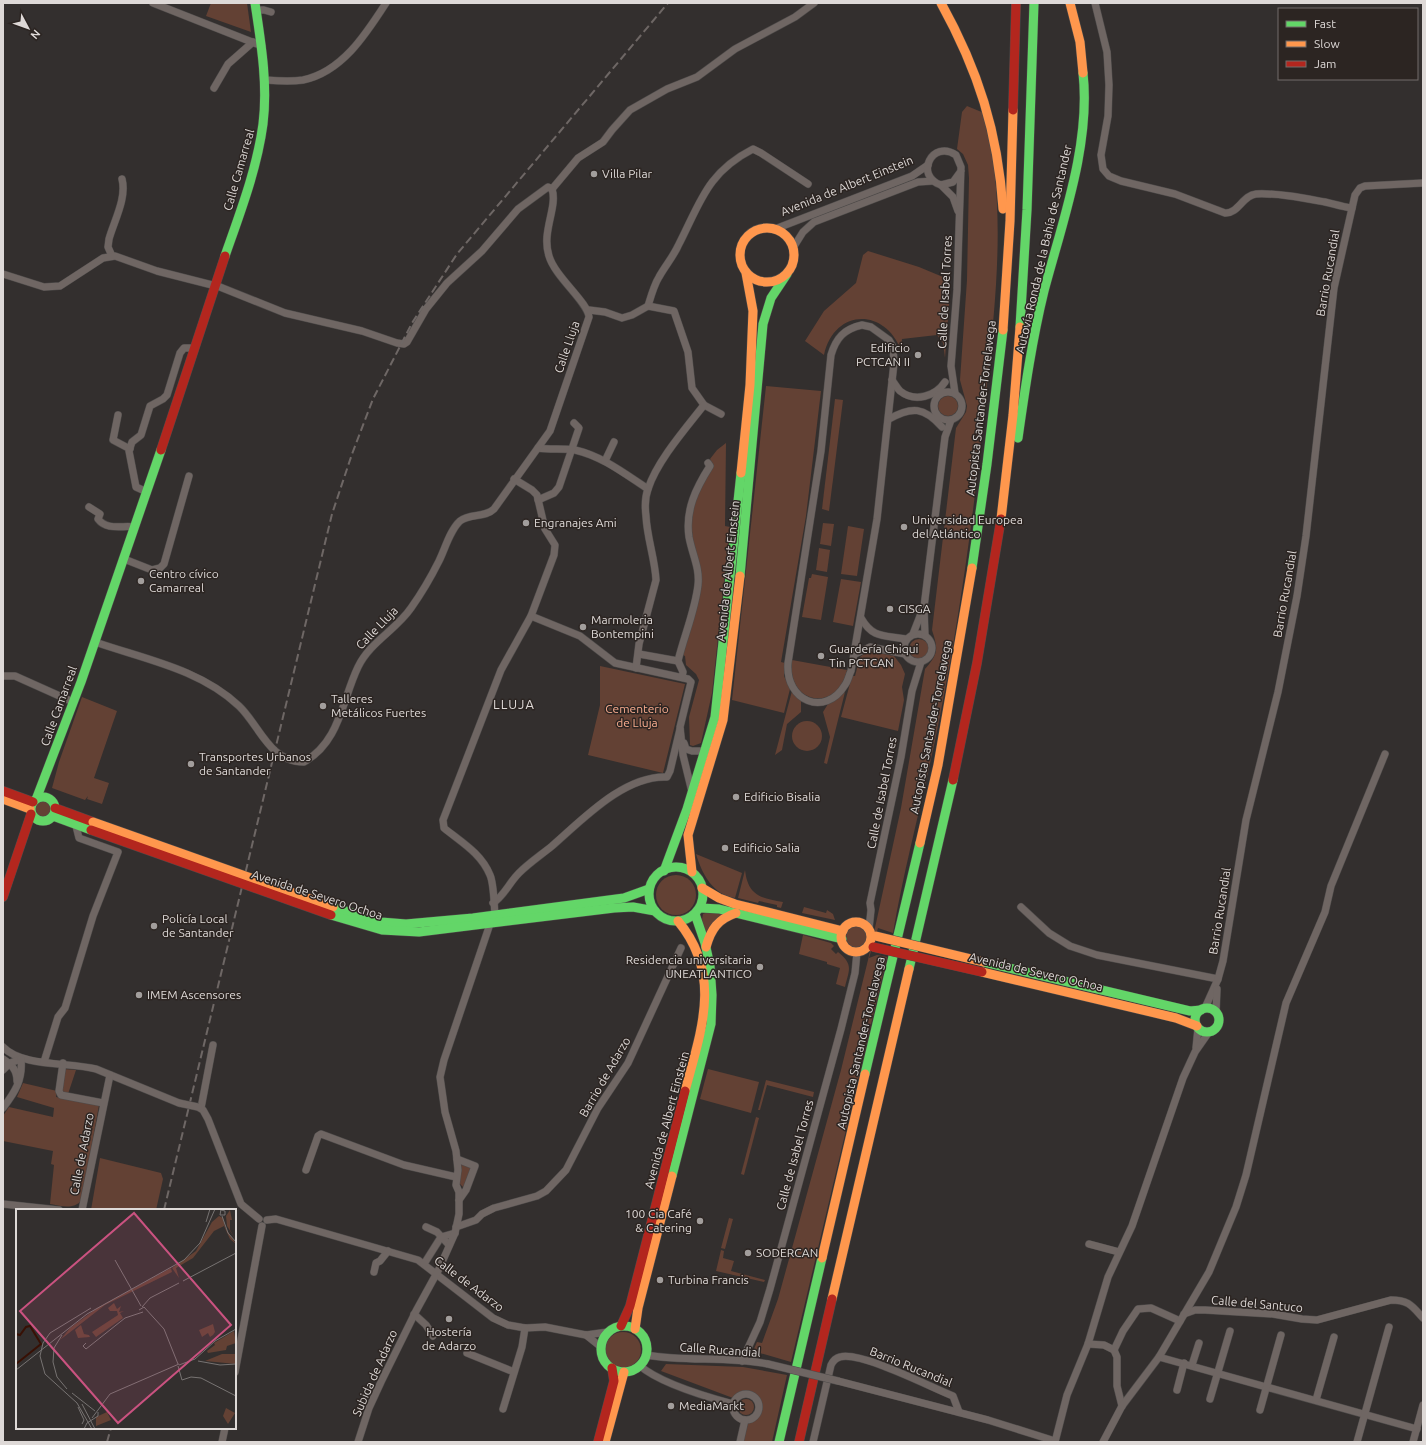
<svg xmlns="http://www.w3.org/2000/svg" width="1426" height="1445" font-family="Ubuntu,sans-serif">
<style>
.green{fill:#634134}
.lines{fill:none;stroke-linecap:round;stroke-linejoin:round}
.street-casing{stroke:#4e4b4a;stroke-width:8}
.fast-casing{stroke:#4e4b4a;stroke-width:10}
.slow-casing{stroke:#4e4b4a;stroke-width:10}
.jam-casing{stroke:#4e4b4a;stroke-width:10}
.street{stroke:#6f6663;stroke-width:7}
.fast{stroke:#63d668;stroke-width:9}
.slow{stroke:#ff974d;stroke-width:9}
.jam{stroke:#b3261e;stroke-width:9}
.rail{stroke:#6e6765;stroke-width:2;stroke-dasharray:8 4;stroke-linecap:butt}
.street-bridge-casing{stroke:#4e4b4a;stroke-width:8;stroke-linecap:butt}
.slow-bridge-casing{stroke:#4e4b4a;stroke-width:10;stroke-linecap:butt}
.jam-bridge-casing{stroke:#4e4b4a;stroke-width:10;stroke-linecap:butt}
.street-bridge{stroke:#6f6663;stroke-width:7}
.slow-bridge{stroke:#ff974d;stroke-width:9}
.jam-bridge{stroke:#b3261e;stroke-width:9}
.poi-dot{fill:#a29e9c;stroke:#2c2522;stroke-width:1.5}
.labels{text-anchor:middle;stroke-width:3;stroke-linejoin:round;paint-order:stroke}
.street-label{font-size:12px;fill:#ded9d7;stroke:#2c2522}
.poi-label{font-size:12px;fill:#ded9d7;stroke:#2c2522;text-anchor:start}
.park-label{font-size:12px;fill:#f9ac8f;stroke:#2c2522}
.neighbourhood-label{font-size:13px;letter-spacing:1px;fill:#ded9d7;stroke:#2c2522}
.inset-river{fill:none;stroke:#381004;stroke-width:2}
.inset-road{fill:none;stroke:#777372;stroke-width:1}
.view{fill:#ca5280;fill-opacity:0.15;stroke:#ca5280;stroke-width:2}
.inset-edge{fill:none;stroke:#ded9d7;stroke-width:2}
</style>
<rect width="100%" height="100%" fill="#332f2e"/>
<g class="green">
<path d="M211,3H247L251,32L206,16Z"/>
<path d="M967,106L984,113C1006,198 997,288 988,374C977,490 962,606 939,721C925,792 905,862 893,933L878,928L869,958L877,955L887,957L791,1362L753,1351L757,1342L762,1343L778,1299L841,1070L868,960L901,808L925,669C939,653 938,649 932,630L956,428L966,412L967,406L960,380L967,280L969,178L968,165L963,154L957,149L962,112Z"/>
<path d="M868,251L919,267L943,277L950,293L945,358L943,343L937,335L902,339L901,350C884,307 834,309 824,355L805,341L824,311L856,283L863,255Z"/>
<path d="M766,386L821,391L806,516L781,662L785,663L784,676L790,689L784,713L732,700Z"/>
<circle cx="948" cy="406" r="10"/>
<path d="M835,399L843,400L829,511L822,509Z"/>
<path d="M726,443L725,526L730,527L712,693L701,743L693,746L690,745L689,717L699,680L696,674L686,665L685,656L683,655C689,631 698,607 701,583C702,571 698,561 695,550C687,517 694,493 714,466L710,459L717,450Z"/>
<path d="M823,523L834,524L831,546L820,544Z"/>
<path d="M848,526L864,529L857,576L841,574Z"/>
<path d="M819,548L830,550L827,572L816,570Z"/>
<path d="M812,574L828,577L821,620L802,617L809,578H811Z"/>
<path d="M841,579L861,582L853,626L833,622Z"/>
<circle cx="919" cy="649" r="10"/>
<path d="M868,651L894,656L901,665L905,674L902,687L904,700L898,731L841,717L852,676H855L860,657Z"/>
<path d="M792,660L847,670C837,714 786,704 792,660Z"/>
<path d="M600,666L685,684L663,773L588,755L600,705Z"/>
<path d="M792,691L801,701V712L787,724L782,750L775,755Z"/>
<path d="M845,692L827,764L824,763L830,737L823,712L828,704Z"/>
<path d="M82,697L117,711L94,778L109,783L102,804L87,799L88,796L85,800L52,788L59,762Z"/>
<circle cx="807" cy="736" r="15"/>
<circle cx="43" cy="809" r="8"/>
<path d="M696,854L742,873L735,898C713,895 702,874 696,854Z"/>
<path d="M745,870C748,896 761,898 783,902L781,908L777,907V905L759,901L758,903L738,898Z"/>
<circle cx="676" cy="895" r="20"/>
<path d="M804,907L826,913L827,910L833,914L835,920L802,913Z"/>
<path d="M708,912L724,913L706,935C702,928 701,922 703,914Z"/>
<circle cx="857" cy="937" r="11"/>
<path d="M803,935L831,943L834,946L831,949L836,954L838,952C854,965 849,970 845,987L836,984L840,968L827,964V962L799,954Z"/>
<path d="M63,1069L76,1070L68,1094L61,1092Z"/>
<path d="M708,1069L759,1082L751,1113L700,1099Z"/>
<path d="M766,1080L814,1092L813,1097L767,1085L760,1110H758Z"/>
<path d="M23,1083L57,1091L56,1097L99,1105L82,1200C73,1210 62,1206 50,1204L54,1165L51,1164L53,1151L3,1141V1116L9,1107L53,1117L54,1108L17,1097Z"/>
<path d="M756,1117L759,1118L744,1175L741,1174Z"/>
<path d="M100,1158L161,1173L163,1179L156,1210H91Z"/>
<path d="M461,1162L472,1167L465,1186L463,1187L459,1183Z"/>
<path d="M729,1218L733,1219L725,1249L721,1248Z"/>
<path d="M721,1250L724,1251L723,1258L734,1261L731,1271L765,1280L764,1282L716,1271Z"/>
<circle cx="623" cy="1350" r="18"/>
<path d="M666,1364L743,1367L787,1375L772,1442H742L746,1422L755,1418L761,1410C762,1398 754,1392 743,1391L733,1398L661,1371Z"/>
<circle cx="746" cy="1407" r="8"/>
</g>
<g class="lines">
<defs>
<g id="street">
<path d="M153,3L262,46"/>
<path d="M1095,3L1107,52L1109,85L1108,116L1101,155L1103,169L1109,176L1121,181L1175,194L1225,213C1238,214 1243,195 1256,194C1278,193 1303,198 1325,202C1334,204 1342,207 1352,208"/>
<path d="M256,10H264L271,12"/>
<path d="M266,80C278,81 290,82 303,80C342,72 366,34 386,3"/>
<path d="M214,88L228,64L253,42"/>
<path d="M941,185L953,197L958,211"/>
<path d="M552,189L578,158L603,142L612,130L630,110L667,89L697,77L735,49L795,17L814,3"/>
<path d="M775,229L912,176L928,165"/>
<path d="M793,248L803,232L814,222L918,182L933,181"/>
<path d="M112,256L108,247L109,239C114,221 127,198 122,179"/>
<path d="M3,274L44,287L60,286L103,258L115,256L157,271L220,287L285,313L362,331L397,343L404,344L407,342L426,309L447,283L482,251L518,209L548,187L552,189"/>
<path d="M648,306C651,296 654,285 659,277C665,266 673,257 678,246C700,204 706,173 753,149L761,153L808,184"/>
<path d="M589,310L605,312L622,318L632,315L648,306L674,311L688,352L692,388L704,405L721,414"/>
<path d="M862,325L871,327L889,340L893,347L894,363L877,519L851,671C849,675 848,681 845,685C825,718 785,701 788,663L821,451L831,355C836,338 844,329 862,325Z"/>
<path d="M892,380C895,384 897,388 900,391C915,403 936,396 945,382"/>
<circle cx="948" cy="406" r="14"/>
<path d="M955,393L951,366L957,290L961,167L956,155C932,139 914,176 941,185L953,182L961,171"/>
<path d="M118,415L113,440L130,449"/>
<path d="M889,419C912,406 924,407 942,427"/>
<path d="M538,448C550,450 563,448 575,450C602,456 625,474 648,489"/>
<path d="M605,461L614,442"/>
<path d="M147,492L136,487L129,451L132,442L141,435L150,406L163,399L167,395L180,353L184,348H195"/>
<path d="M538,500L554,493L559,487L579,428L574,423"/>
<path d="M89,507L100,514L98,519C107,531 123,525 135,527"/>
<path d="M124,559L152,570L160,568L164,564L189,476"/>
<path d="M531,616L580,636L615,663L688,679L691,682L680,727L683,755L692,792"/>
<path d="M861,618C873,639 884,635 906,639"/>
<circle cx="918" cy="648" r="14"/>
<path d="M913,634L922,611"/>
<path d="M925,635L924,607L945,437L951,420"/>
<path d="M95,642C144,659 200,669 239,706C260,726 269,762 304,762C340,742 342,700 358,667C370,642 396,630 411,608C421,594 431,577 439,561C445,549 450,530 460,521C470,513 485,518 494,509L550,431L589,317C588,302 555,277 549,256C541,232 558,207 552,189"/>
<path d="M639,654L678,661"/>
<path d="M855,654L870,647L905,654"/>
<path d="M636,668L639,644L656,580C655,559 647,538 646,516C645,508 645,497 648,489C657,461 686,428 704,405"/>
<path d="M3,676H15L73,702"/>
<path d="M682,677L683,672L678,661C684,636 695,611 698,585C700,568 692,554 689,537C685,510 696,488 710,466L708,463"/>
<path d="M684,743L686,749L692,751H705"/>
<path d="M493,903C504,896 509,883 519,873C529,863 541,855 552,846C582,820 624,775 667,777L670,771L680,729"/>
<path d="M1021,907L1049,933L1070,946L1097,955L1218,979"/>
<path d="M495,915C494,904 494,884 490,875C481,853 461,842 444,828L443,820L501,670L531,616L554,555L555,545L545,529L537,495L532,490L514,479"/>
<path d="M869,929L871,910L870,903L901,757L912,691L921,662"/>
<path d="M1205,1008L1218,979L1223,961L1246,820L1278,692L1297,596L1306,536L1334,288L1355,195L1360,188L1365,186L1423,183"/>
<path d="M1216,1012L1217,989"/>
<path d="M3,1047C22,1067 69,1062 96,1069L179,1103"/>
<path d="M1196,1048L1198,1028"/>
<path d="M3,1059C12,1065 17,1070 17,1081"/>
<path d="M44,1062L58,1017L65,1008L93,916L118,852L79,838L76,826"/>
<path d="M63,1063L59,1091L61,1095L103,1103"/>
<path d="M3,1070L10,1063L21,1059"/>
<path d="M198,1107L203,1110L208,1119L241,1204L259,1219"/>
<path d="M3,1108C15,1092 23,1080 21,1059"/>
<path d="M201,1108L213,1045"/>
<path d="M457,1159L475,1166L466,1190L459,1200"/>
<path d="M306,1170L318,1136L321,1134L404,1165L456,1177"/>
<path d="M3,1204L59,1210"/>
<path d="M82,1210L110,1075"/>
<path d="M267,1220L276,1219L418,1260L493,1318L508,1325L525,1328L545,1327L586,1335L608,1332"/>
<path d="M426,1227L437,1232L449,1245"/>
<path d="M456,1227L476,1220L482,1214L494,1208L537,1196L546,1191L566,1170L598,1108L628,1063L681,948"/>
<path d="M1089,1244L1119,1252"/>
<path d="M424,1264L441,1237L455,1233"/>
<path d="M374,1272L376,1263L380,1261L388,1251"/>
<path d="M414,1314L426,1325L433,1336"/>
<path d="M1184,1314L1195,1310H1205L1273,1314L1302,1319L1317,1320L1391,1300C1409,1300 1412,1306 1423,1318"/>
<path d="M586,1335L601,1347"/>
<path d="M1088,1344L1104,1345L1114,1350L1117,1357V1386L1122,1406"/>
<path d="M1114,1350L1123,1331L1138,1309L1151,1308L1180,1321"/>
<path d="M467,1353L514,1372"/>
<path d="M646,1355C686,1362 728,1356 768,1364"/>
<path d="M1159,1357L1417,1429"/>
<path d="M742,1361L760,1322L770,1289L841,1029L855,973L857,952"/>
<path d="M639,1365C659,1383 707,1397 733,1404"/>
<path d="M1192,1365L1199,1343"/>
<path d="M235,1372L262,1226"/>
<path d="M838,1381L988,1420L1055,1441"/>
<path d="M1177,1390L1184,1363"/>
<circle cx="746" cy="1407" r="13"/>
<path d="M1210,1399L1230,1331"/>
<path d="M1316,1400L1334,1337"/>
<path d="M503,1409L522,1347L525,1328"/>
<path d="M1260,1410L1281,1335"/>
<path d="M222,1442L225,1428"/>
<path d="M358,1442L369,1408L381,1382L416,1311L439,1269L455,1233L459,1214V1192L456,1185L458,1170L456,1151L445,1112L440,1077L444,1060L490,924"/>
<path d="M740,1442L745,1420"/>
<path d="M813,1442L831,1365C833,1361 835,1358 840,1357C861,1351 930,1387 953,1396L959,1412"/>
<path d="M1055,1442L1067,1395L1088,1344L1108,1277L1132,1226L1183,1078L1195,1052L1209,1032"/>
<path d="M1103,1442L1122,1406L1159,1357L1209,1272L1236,1207L1246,1175L1286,1003L1325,912L1331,886L1385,754"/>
<path d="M1357,1442L1389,1327"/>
<path d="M1413,1442L1423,1405"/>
</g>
<g id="fast">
<path d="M225,256C240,213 257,169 263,124C268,84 261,43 255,3"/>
<path d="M1020,327L1027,210L1034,3"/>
<path d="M1018,438C1025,389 1032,340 1044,291C1062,223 1091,144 1083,73"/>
<path d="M972,568L987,464L1003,330"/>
<path d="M740,576L763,324L771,298L787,274"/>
<circle cx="43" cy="809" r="12"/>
<path d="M37,797L81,682L161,450"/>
<path d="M53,816L91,830"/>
<circle cx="676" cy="894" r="27"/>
<path d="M664,871L687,809L715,717L741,473"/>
<path d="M333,907L381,922L406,924L473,918L624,898L649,889"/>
<path d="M701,908L719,909L842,939"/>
<path d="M331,915L382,930L419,932L614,908L633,907L655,911"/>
<path d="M984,962L1190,1011L1201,1010"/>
<path d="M909,969L953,780"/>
<circle cx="1207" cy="1020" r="12"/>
<path d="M865,1074L920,843"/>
<path d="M672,1176L711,1024L712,995L710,966L705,943L695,914"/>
<circle cx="624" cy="1349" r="23"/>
<path d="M779,1442L822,1258"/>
</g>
<g id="slow">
<path d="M941,3C978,70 998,132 1003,209"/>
<path d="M1070,3L1080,42L1083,73"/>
<circle cx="767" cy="255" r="27"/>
<path d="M1003,330L1010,221L1013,110"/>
<path d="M741,473L750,385L753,311L746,273"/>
<path d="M1001,519L1013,415L1020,327"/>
<path d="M3,799L30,809"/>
<path d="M920,843L938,765L972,568"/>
<path d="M692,872L688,835L723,720L740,576"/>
<path d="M702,888L719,898L735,904L843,931"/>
<path d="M678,921C723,975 701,1031 685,1091"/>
<circle cx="856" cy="937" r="15"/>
<path d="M706,947C711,929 718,919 736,913"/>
<path d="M982,972L1176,1018L1197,1026"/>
<path d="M822,1258L865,1074"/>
<path d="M832,1299L909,969"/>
<path d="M635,1329L638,1308L672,1176"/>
<path d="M605,1442L624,1372"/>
</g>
<g id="jam">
<path d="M1013,110L1016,3"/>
<path d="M161,450L225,256"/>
<path d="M953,780L977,663L1001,519"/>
<path d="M3,791L33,802"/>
<path d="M55,808L93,822"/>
<path d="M3,897L31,814"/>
<path d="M621,1326L630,1306L685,1091"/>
<path d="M598,1442L614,1381L612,1368"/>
<path d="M799,1442L832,1299"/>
</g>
</defs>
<use href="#street" class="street-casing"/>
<use href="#fast" class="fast-casing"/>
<use href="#slow" class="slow-casing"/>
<use href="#jam" class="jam-casing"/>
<use href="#street" class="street"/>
<use href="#fast" class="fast"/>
<use href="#slow" class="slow"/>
<use href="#jam" class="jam"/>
<g class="rail">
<path d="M164,1210L332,514L352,454L373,399L412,323L457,254L668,3"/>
<path d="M107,1442L111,1428"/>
</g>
<defs>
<g id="street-bridge">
<path d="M179,1103L198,1107"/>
<path d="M768,1364L838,1381"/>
</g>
<g id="slow-bridge">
<path d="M93,822L333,907"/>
<path d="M876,936L984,962"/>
</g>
<g id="jam-bridge">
<path d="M91,830L331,915"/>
<path d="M873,947L982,972"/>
</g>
</defs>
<use href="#street-bridge" class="street-bridge-casing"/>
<use href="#slow-bridge" class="slow-bridge-casing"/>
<use href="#jam-bridge" class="jam-bridge-casing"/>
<use href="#street-bridge" class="street-bridge"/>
<use href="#slow-bridge" class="slow-bridge"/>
<use href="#jam-bridge" class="jam-bridge"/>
</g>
<g class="poi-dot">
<circle cx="594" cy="174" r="4"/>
<circle cx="918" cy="355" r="4"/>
<circle cx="526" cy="523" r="4"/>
<circle cx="904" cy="527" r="4"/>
<circle cx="141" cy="581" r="4"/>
<circle cx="890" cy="609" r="4"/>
<circle cx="583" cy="627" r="4"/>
<circle cx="821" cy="656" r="4"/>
<circle cx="323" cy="706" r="4"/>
<circle cx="191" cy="764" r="4"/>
<circle cx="736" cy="797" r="4"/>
<circle cx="725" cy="848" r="4"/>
<circle cx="154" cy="926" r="4"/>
<circle cx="760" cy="967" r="4"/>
<circle cx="139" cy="995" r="4"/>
<circle cx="700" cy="1221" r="4"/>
<circle cx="748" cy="1253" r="4"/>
<circle cx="660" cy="1280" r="4"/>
<circle cx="449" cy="1319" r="4"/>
<circle cx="671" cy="1406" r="4"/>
</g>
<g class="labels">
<g class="street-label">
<text transform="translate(239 170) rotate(-74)" y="4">Calle Camarreal</text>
<text transform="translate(847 186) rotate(-22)" y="4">Avenida de Albert Einstein</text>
<text transform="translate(1044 249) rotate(-77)" y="4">Autovía Ronda de la Bahía de Santander</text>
<text transform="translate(1328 273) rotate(-80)" y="4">Barrio Rucandial</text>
<text transform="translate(945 292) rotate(-87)" y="4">Calle de Isabel Torres</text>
<text transform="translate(567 347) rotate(-71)" y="4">Calle Lluja</text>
<text transform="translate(981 408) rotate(-83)" y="4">Autopista Santander-Torrelavega</text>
<text transform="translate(728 571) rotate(-84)" y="4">Avenida de Albert Einstein</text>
<text transform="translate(1285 594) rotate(-80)" y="4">Barrio Rucandial</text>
<text transform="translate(377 628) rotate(-46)" y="4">Calle Lluja</text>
<text transform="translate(59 706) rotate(-70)" y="4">Calle Camarreal</text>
<text transform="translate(931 727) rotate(-79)" y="4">Autopista Santander-Torrelavega</text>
<text transform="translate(882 793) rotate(-79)" y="4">Calle de Isabel Torres</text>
<text transform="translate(317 895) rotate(18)" y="4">Avenida de Severo Ochoa</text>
<text transform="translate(1220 911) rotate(-81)" y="4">Barrio Rucandial</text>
<text transform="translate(1036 972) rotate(13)" y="4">Avenida de Severo Ochoa</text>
<text transform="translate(861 1043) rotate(-77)" y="4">Autopista Santander-Torrelavega</text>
<text transform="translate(605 1077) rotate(-60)" y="4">Barrio de Adarzo</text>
<text transform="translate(667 1120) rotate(-75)" y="4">Avenida de Albert Einstein</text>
<text transform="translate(82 1154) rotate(-79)" y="4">Calle de Adarzo</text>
<text transform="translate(795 1155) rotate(-75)" y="4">Calle de Isabel Torres</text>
<text transform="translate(469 1284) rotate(37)" y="4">Calle de Adarzo</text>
<text transform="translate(1257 1304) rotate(5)" y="4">Calle del Santuco</text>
<text transform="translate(720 1350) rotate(4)" y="4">Calle Rucandial</text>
<text transform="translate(911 1367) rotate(22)" y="4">Barrio Rucandial</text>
<text transform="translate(375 1373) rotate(-66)" y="4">Subida de Adarzo</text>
</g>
<g class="poi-label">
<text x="602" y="178">Villa Pilar</text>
<text x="910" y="352" text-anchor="end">Edificio<tspan x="910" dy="14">PCTCAN II</tspan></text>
<text x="912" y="524">Universidad Europea<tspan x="912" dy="14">del Atlántico</tspan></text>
<text x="534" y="527">Engranajes Ami</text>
<text x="149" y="578">Centro cívico<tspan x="149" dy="14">Camarreal</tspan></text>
<text x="898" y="613">CISGA</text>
<text x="591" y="624">Marmoleria<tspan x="591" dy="14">Bontempini</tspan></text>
<text x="829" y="653">Guardería Chiqui<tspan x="829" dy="14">Tin PCTCAN</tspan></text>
<text x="331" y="703">Talleres<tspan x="331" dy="14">Metálicos Fuertes</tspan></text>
<text x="199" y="761">Transportes Urbanos<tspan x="199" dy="14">de Santander</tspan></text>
<text x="744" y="801">Edificio Bisalia</text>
<text x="733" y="852">Edificio Salia</text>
<text x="162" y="923">Policía Local<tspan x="162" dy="14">de Santander</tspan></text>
<text x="752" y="964" text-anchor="end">Residencia universitaria<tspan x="752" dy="14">UNEATLANTICO</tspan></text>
<text x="147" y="999">IMEM Ascensores</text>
<text x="692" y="1218" text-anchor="end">100 Cia Café<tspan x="692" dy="14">&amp; Catering</tspan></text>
<text x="756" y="1257">SODERCAN</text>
<text x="668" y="1284">Turbina Francis</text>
<text x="449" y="1336" text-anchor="middle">Hostería<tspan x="449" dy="14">de Adarzo</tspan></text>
<text x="679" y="1410">MediaMarkt</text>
</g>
<g class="park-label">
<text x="637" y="713">Cementerio<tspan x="637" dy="14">de Lluja</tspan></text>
</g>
<g class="neighbourhood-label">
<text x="514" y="709">LLUJA</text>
</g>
</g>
<g transform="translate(16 1209)">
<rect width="220" height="220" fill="#332f2e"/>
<path d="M214,1L216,11H214V21L220,31L211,17L210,7ZM203,7L207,9L209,18L220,35L214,30L208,17L198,22L177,49L160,59L163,69L156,59L180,42L196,13ZM155,59L156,63L89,96L44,131L54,119L81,99ZM98,94L101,100L105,97L103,103L108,102L104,104L107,109L80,128L76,123L102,106L101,102H94L92,99ZM197,115L199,123L197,126L194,128L192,124L186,128L183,121ZM65,116L68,125L73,126L74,128L62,129L59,121ZM218,122L220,134L211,137L210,141L192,144L191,142L199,136L198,134ZM206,145H220V155L189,152ZM210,199L219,204L212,215L207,207ZM91,203L95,211L80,217V208Z" fill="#634134"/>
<path class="inset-river" d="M0,125L4,126L10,118L14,117L25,135L0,155"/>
<path class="inset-road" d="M205,0L204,6H209V2L205,1M206,7L212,24L220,33M190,13L194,0M99,51L125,97M167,72L220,44M126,98L134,89L163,74M75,99L34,124L27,134L24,147L29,165L61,194L76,220M123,101L128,98L148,120L162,155M46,126L38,139L37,153L41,168L51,180M70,134L67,137L70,140L109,109L127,103M182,152L204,156L220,155M163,156L179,150L199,132L220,120M162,157L166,171L175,168L185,169L220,187M0,161L71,105L168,51L184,34L199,0M56,184L79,202M66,195L79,220M62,198L68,211L66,215M76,209L94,185L163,155M68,220L71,214L82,207V203"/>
<path class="view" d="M118,4L215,116L102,214L4,102Z"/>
<rect width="220" height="220" class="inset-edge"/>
</g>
<rect width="1426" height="1445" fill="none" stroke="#ded9d7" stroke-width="8"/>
<rect x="1278" y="8" width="140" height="72" fill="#2c2522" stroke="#736d6a"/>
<rect x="1286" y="21" width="20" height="6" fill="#63d668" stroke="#736d6a"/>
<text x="1314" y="28" font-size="12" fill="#ded9d7">Fast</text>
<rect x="1286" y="41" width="20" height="6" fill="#ff974d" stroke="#736d6a"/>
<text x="1314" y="48" font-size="12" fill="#ded9d7">Slow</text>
<rect x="1286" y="61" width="20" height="6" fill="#b3261e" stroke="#736d6a"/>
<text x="1314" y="68" font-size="12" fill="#ded9d7">Jam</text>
<g transform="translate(28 28) rotate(131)" stroke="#2c2522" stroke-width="3" paint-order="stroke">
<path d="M0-3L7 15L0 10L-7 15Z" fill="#ded9d7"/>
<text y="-6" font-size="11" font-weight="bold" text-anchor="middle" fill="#ded9d7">N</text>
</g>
</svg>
